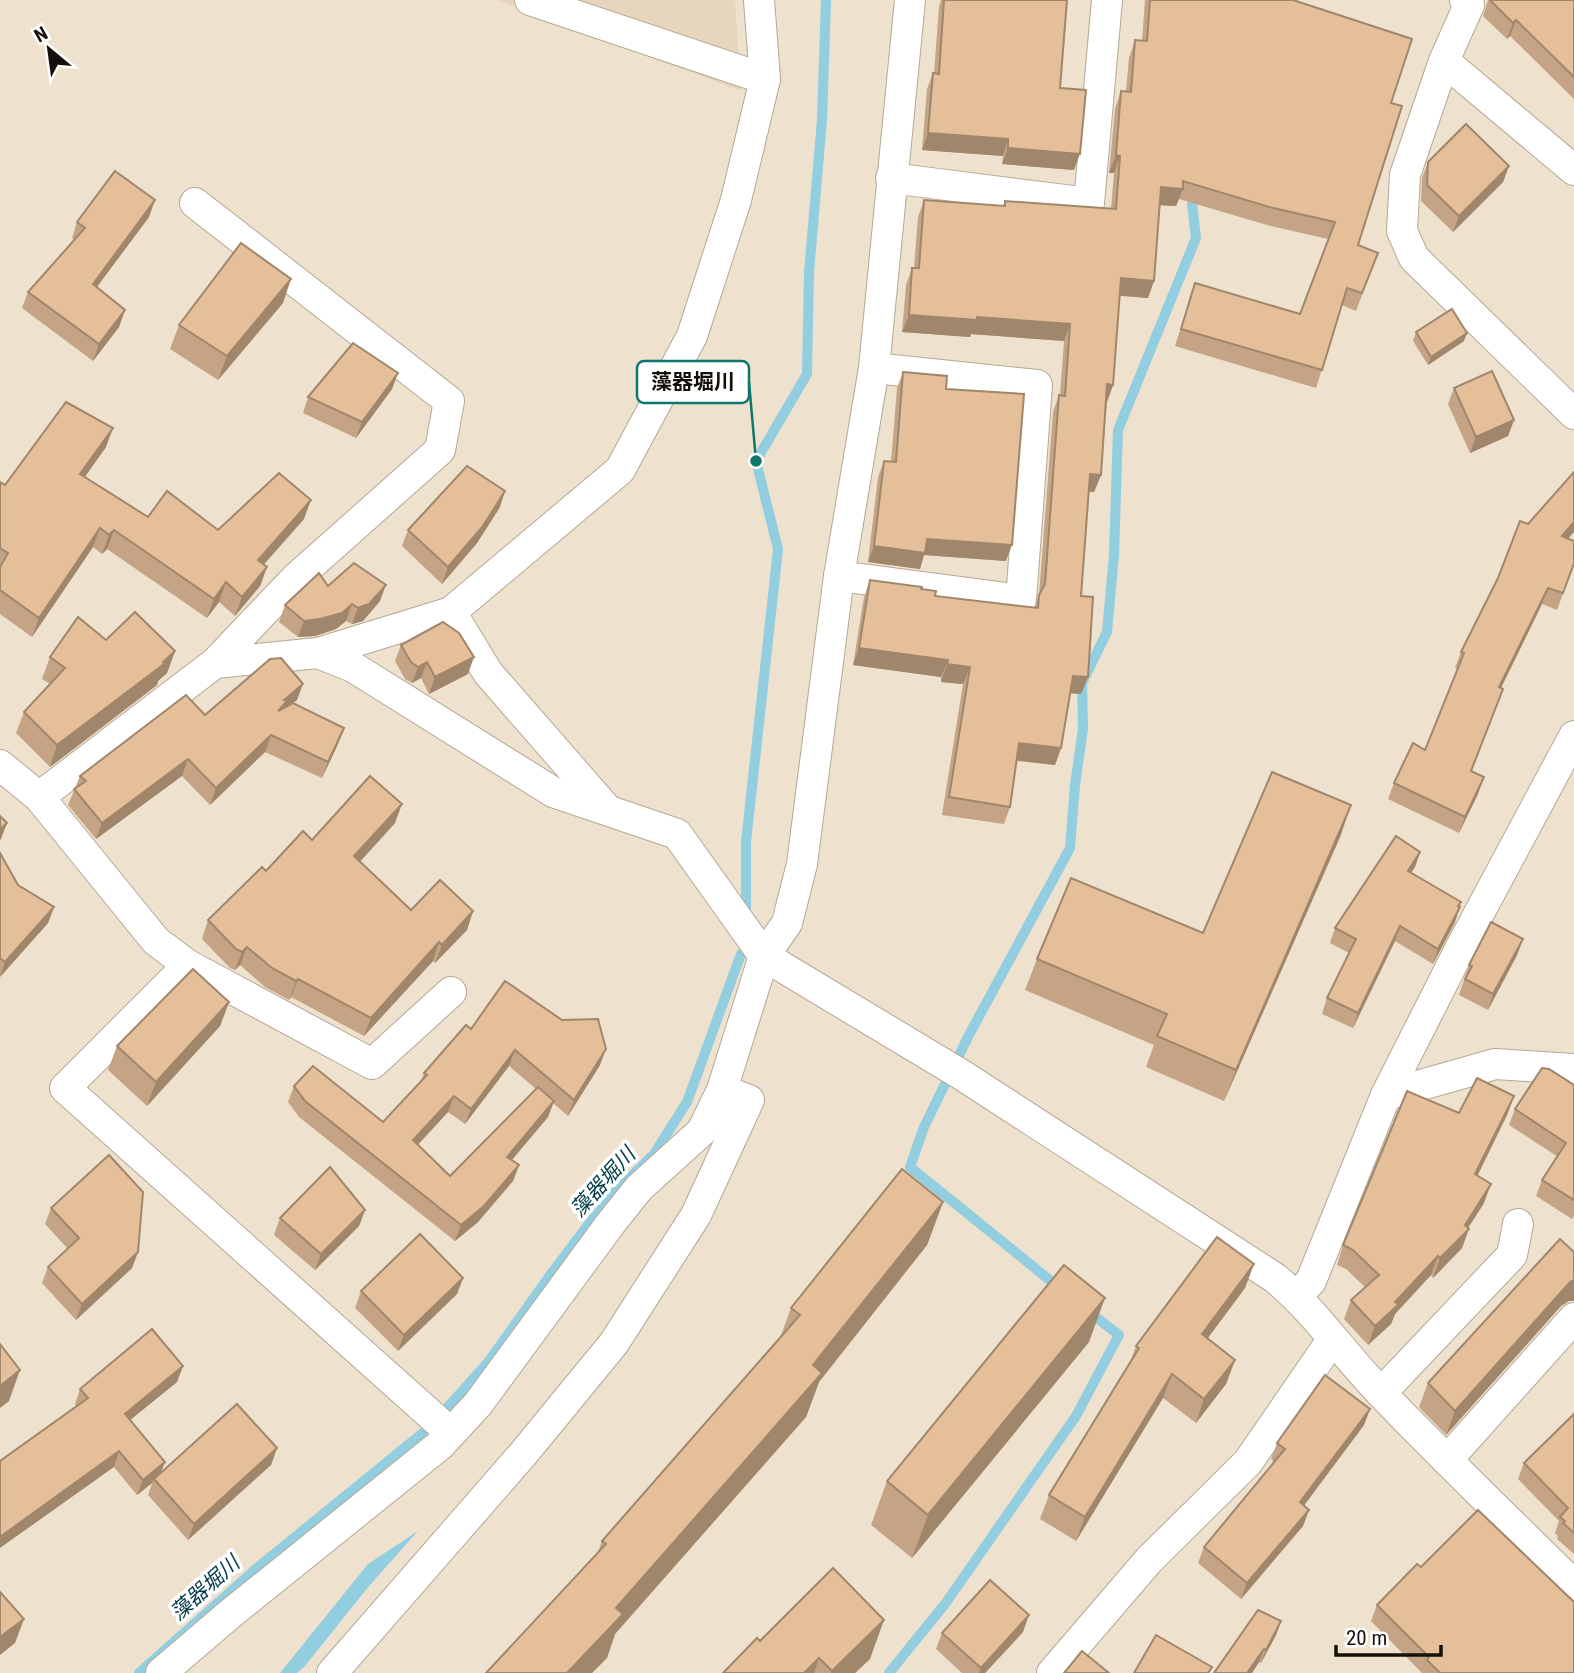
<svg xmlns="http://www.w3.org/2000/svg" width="1574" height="1673" font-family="'Roboto Condensed','Noto Sans JP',sans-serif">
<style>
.built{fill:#e7d6bc}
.water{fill:#92cee0}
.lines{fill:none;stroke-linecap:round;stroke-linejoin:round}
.stream{stroke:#92cee0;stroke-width:10}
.street-casing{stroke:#b4a896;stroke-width:32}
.street{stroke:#fff;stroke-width:30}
.wall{fill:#c4a484;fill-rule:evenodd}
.shaded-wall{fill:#a0866b}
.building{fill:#e4bf99;stroke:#a0866b;stroke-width:2}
.labels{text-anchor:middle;stroke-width:7;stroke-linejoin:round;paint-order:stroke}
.water-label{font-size:21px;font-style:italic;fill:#003b47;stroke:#fff}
.leader{fill:none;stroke:#0f766e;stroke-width:2.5}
.callout-dot{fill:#0f766e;stroke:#fff;stroke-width:2.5}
.callout{fill:#fff;stroke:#0f766e;stroke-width:2.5}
.callout-label{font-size:21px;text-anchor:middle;font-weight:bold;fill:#141009}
</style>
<rect width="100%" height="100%" fill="#eee1ce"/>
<path class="built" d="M497,0H735L741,91Z"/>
<path class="water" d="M418,1531L369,1586L305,1666L297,1673H280L368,1564Z"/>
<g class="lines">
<g class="stream">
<path d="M746,909V842L778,549L756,461L807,374L809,272L822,120L826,0"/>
<path d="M1062,1290L910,1167L924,1127L969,1035L1070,848L1075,785L1083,729L1082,683L1107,632L1114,555L1118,430L1196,238L1192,204L1194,190"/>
<path d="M447,1408L489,1361L551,1274L606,1201L654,1154L687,1102L741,954"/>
<path d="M139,1673L257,1568L429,1428"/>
<path d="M889,1673L945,1604L1076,1416L1119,1335L1088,1311"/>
</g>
<defs>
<g id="street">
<path d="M530,0L765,79"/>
<path d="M1465,0L1469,5L1444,61L1574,170"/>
<path d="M1444,61L1405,175L1402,231L1414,258L1574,414"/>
<path d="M891,178L1089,203L1107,0"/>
<path d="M195,203L449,401L440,450L295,579L215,663"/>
<path d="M839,576L1021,600L1037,385L874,368"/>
<path d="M451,612L488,673L605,807"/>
<path d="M318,653L451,612L620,470L692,336L736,200L765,79L759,0"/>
<path d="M0,765L39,797L215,663L318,653L353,667L553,792L677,834L764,956L962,1075L1275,1278C1315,1311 1344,1355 1380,1392C1443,1458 1509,1521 1574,1585"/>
<path d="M39,797L156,941L188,965L372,1064L451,992"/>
<path d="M188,965L65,1088L451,1433"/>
<path d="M1386,1095L1495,1064L1574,1069"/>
<path d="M1297,1296L1311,1281L1386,1095L1461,947L1574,736"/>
<path d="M1381,1393L1512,1255L1518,1224"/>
<path d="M1447,1460L1574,1318"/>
<path d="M161,1673L230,1614L440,1445L478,1404L611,1223L639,1188L702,1131L722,1090"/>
<path d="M332,1673L523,1454L614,1343L696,1215L749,1100L722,1090L764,956L787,923L802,864L839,576L874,368L910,0"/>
<path d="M1052,1673L1149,1560L1248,1462L1332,1340"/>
</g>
</defs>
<use href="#street" class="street-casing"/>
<use href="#street" class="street"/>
</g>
<g class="wall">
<path d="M941,0H1067L1060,88L1074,170L1002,164L1003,156L922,150L927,89L933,73H934L939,7Z"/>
<path d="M1145,0H1293L1391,103L1358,245L1378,253L1356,311L1342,305L1316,388L1175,346L1195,283L1300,314L1328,239L1267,225L1179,199L1176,206L1160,205L1148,298L1120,296L1113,385L1107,402L1101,475L1094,492L1088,491L1081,596L1088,677L1081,694L1070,693L1061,748L1055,765L1017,761L1010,807L1004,824L942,815L963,684L941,682V677L853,665L864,597L870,580L921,589L935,596L1034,608L1039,595L1053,412L1059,395H1060L1064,341L971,334L970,337L902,332L906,285L912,268H914L918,217L924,200L1003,206L1005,201L1111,209L1114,173H1109L1115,108L1121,91H1126L1129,58L1135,40L1142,41Z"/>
<path d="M1488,0H1574V99L1510,36L1507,39L1483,16Z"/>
<path d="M1428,162L1509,166L1503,182L1453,232L1421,201L1422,178Z"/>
<path d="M149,217L97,287L125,310L119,327L93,361L22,308L28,292L74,240L72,238L77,222Z"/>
<path d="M283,303L218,380L170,349L179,325Z"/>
<path d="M1416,332L1464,341L1428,365L1413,341Z"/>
<path d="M903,372L946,389L1006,561L924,555L920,569L868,562L878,477L884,461L891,462L897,388Z"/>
<path d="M398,373L392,389L356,438L303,413L308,397Z"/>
<path d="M1454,388L1514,420L1508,436L1470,453L1448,404Z"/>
<path d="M106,447L85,477L148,517L218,530L304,519L264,564L267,567L260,586L235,616L219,602L207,618L107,549L102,554L93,547L32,637L0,614V482L5,485Z"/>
<path d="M500,507L477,543L442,584L402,546L408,530Z"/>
<path d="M1528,524L1568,539L1574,563L1557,610L1542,604L1501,688L1471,771L1478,794L1459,833L1388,799L1394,783L1425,750L1458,669L1455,668L1461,652Z"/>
<path d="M328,586L380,601L363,621L352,624L346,621L336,629L315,636L298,637L279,622L285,605Z"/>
<path d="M106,640L175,651L167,673L158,681L157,685L50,767L16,733L24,712L50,684L42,679L50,657Z"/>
<path d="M401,645L468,674L429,694L421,678L412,683L405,679L395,661Z"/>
<path d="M297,700L293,703L344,728L338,744L322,778L265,752L210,805L182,776L96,839L68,805L80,776L205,715Z"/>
<path d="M1351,805L1340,837L1224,1101L1146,1067L1154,1045L1025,990L1037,959L1203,933Z"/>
<path d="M395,823L360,861L411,910L473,911L467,930L435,963L433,961L364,1036L291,997L289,1000L265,987L240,965L235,970L230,968L202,939L208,920L266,871L312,840Z"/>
<path d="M1420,852L1415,867L1411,873L1461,902L1455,922L1433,964L1395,941L1353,1028L1322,1014L1327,998L1349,953L1330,943L1335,928Z"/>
<path d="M0,853L18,885L54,907L48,923L0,977Z"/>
<path d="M1523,939L1517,955L1488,1010L1459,995L1469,965Z"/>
<path d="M229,1002L220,1026L147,1106L108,1070L117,1046Z"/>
<path d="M471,1029L600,1065L568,1116L553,1103L548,1117L511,1160L519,1165L513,1181L478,1222L455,1241L299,1117L288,1102L294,1086L383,1122L421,1081L424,1073ZM509,1066L536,1089L450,1176L418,1145L448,1112L465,1124Z"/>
<path d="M1574,1085V1216L1572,1219L1536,1196L1542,1180L1558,1157L1509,1125L1515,1109Z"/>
<path d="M1514,1096L1507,1115L1477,1175L1484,1203L1468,1228L1462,1248L1433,1278L1431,1275L1395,1314L1391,1324L1368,1345L1344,1319L1351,1300L1365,1287L1346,1269L1337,1265L1343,1245L1459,1113Z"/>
<path d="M943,1202L927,1245L819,1382L806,1417L615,1634L607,1658L598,1552L602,1541L780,1338L791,1308Z"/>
<path d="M51,1208L138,1252L132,1268L76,1320L42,1283L48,1267L68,1249L45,1224Z"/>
<path d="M365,1210L359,1226L315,1270L274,1235L280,1218Z"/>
<path d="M463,1278L457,1294L398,1351L355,1308L361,1291Z"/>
<path d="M1245,1288L1207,1339L1235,1360L1226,1384L1196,1423L1163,1398L1076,1541L1040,1519L1049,1495L1129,1365L1136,1346Z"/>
<path d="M1569,1301L1561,1306L1446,1435L1419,1407L1428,1383Z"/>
<path d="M1089,1342L912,1558L871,1525L887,1481Z"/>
<path d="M183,1366L177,1382L130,1420L165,1462L160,1473L277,1448L271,1465L188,1540L148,1495L152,1483L137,1495L114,1467L75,1404L80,1389Z"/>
<path d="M1370,1409L1364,1425L1304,1505L1309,1510L1303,1526L1241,1599L1198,1563L1204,1547L1274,1462L1271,1459L1277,1443Z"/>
<path d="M1574,1414V1554L1557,1539L1558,1536L1555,1533L1559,1521L1518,1479L1524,1463Z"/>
<path d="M1421,1567L1574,1673H1422L1371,1621L1377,1605Z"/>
<path d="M1281,1621L1276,1635L1261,1663L1259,1662L1252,1673H1214Z"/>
<path d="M1023,1632L985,1673H962L936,1649L942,1633Z"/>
<path d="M760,1641L870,1659L855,1673H723Z"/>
</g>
<g class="shaded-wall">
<path d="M1516,20L1510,36L1507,39L1513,23Z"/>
<path d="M928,133L1008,139L1003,156L922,150Z"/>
<path d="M1008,148L1080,154L1074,170L1002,164Z"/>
<path d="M1116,155L1120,156L1114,173H1109Z"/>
<path d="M1509,166L1503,182L1453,232L1459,216Z"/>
<path d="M1161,187L1183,189L1176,206L1155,205Z"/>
<path d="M155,200L149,217L87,300L93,284Z"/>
<path d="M1121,278L1154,281L1148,298L1115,295Z"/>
<path d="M291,279L283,303L218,380L227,356Z"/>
<path d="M125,310L119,327L93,361L99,344Z"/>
<path d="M909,315L977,317L1070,324L1064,341L971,334L970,337L902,332Z"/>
<path d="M1467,333L1464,341L1428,365L1431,357Z"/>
<path d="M398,373L392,389L356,438L362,422Z"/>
<path d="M1107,384L1113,385L1107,402Z"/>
<path d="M1514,420L1508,436L1470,453L1476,437Z"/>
<path d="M113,428L106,447L73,493L80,474Z"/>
<path d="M1090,474L1101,475L1094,492L1083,491Z"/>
<path d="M505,491L500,507L477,543L442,584L448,567Z"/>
<path d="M311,500L304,519L251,579L258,560Z"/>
<path d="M1574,522V532L1556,552L1562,536Z"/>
<path d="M100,528L93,547L32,637L39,618Z"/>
<path d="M114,530L107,549L102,554L109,535Z"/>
<path d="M927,539L1012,545L1006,561L924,555L920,569L868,562L874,546Z"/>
<path d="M267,567L260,586L235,616L242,597Z"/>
<path d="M226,582L219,602L207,618L214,599Z"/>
<path d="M386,585L380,601L363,621L352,624L358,608Z"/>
<path d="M1548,588L1542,604L1493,704L1499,687Z"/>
<path d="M352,604L346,621L336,629L315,636L298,637L304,621Z"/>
<path d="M859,648L948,660L941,677L853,665Z"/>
<path d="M175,651L167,673L158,681L157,685L50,767L57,745L163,662Z"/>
<path d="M474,657L468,674L429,694L435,677Z"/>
<path d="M427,662L421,678L412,683L418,667Z"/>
<path d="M947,664L970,667L963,684L941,682Z"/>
<path d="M1073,676L1088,677L1081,694L1067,693Z"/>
<path d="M303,684L297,700L283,712L272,727L284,700Z"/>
<path d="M344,728L338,744L322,778L328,762Z"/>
<path d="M271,735L265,752L210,805L216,788Z"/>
<path d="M1019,743L1061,748L1055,765L1013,760Z"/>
<path d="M188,759L182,776L96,839L102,823Z"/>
<path d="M1484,777L1478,794L1459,833L1465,817Z"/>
<path d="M402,804L395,823L348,875L354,856Z"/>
<path d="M1351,805L1340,837L1224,1101L1236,1070Z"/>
<path d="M7,823L1,839L0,840V829Z"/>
<path d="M1420,852L1415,867L1402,886L1408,871Z"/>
<path d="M1461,902L1455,922L1433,964L1438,949Z"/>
<path d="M54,907L48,923L0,977L5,962Z"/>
<path d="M473,911L467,930L435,963L442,945Z"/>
<path d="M1400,926L1395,941L1353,1028L1358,1013Z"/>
<path d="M1523,939L1517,955L1488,1010L1493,994Z"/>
<path d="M439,942L433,961L364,1036L371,1018Z"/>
<path d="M247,947L240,965L235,970L242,952Z"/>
<path d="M298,979L291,997L289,1000L296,981Z"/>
<path d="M229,1002L220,1026L147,1106L156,1082Z"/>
<path d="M606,1049L600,1065L568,1116L574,1100Z"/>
<path d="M515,1050L509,1066L465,1124L471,1109Z"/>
<path d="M454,1096L448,1112L407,1156L413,1140Z"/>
<path d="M1514,1096L1507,1115L1469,1193L1475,1174Z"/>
<path d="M554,1101L548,1117L501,1173L507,1157Z"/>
<path d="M519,1165L513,1181L478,1222L455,1241L461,1225Z"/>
<path d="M1491,1184L1484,1203L1466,1231L1469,1229L1462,1248L1433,1278L1440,1258L1465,1225Z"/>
<path d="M943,1202L927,1245L819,1382L806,1417L615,1634L607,1658L592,1673H567L616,1608L813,1365Z"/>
<path d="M365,1210L359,1226L315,1270L321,1254Z"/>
<path d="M138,1252L132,1268L76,1320L82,1304Z"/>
<path d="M1438,1256L1431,1275L1395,1314L1391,1324L1368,1345L1375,1326L1395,1302Z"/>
<path d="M1254,1264L1245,1288L1193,1358L1202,1334Z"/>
<path d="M463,1278L457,1294L398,1351L404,1335Z"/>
<path d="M1574,1280V1301H1569L1561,1306L1446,1435L1455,1411L1570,1282Z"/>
<path d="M1105,1298L1089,1342L912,1558L928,1515Z"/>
<path d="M1235,1360L1226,1384L1196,1423L1204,1399Z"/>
<path d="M183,1366L177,1382L119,1429L125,1414Z"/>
<path d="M20,1370L9,1401L0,1408V1386Z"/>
<path d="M1172,1374L1163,1398L1076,1541L1085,1517Z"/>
<path d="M1370,1409L1364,1425L1294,1519L1300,1502Z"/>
<path d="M277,1448L271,1465L188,1540L194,1524Z"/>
<path d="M119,1451L114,1467L0,1548V1537Z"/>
<path d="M165,1462L159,1477L154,1479L152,1483L137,1495L143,1480Z"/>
<path d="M1309,1510L1303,1526L1241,1599L1247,1583Z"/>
<path d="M1029,1615L1023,1632L985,1673H979L981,1668Z"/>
<path d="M24,1619L15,1643L0,1655V1637Z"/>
<path d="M884,1620L870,1659L855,1673H831L832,1671Z"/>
<path d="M1281,1621L1276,1635L1261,1663L1266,1650Z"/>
<path d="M1264,1649L1259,1662L1252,1673H1247Z"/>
<path d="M819,1658L814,1673H804Z"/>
</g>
<g class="building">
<path d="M944,0H1067L1060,88L1086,90L1080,154L1008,148V139L928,133L933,73L939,74Z"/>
<path d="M1150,0H1293L1412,39L1391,103L1402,106L1358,245L1378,253L1362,293L1347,288L1322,370L1181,329L1195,283L1300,314L1335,222L1273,208L1183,181V189L1161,187L1154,281L1121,278L1113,385L1107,384L1101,475L1090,474L1081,596L1093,597L1088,677L1073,676L1061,748L1019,743L1010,807L949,797L970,667L947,664L948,660L859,648L870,580L922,587L921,589L936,591L935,596L1038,608L1039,595L1045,584L1059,395L1065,396L1070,324L977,317V320L909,315L912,268H919L924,200L1005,206V201L1116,209L1120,156L1116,155L1121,91L1131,92L1135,40L1147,41Z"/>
<path d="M1490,0H1574V77L1516,20L1513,23Z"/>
<path d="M1466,124L1509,166L1459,216L1427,185L1428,162Z"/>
<path d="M115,171L155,200L93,284L125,310L99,344L28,292L85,228L77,222Z"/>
<path d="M241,243L291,279L227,356L179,325Z"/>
<path d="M1452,309L1467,333L1431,357L1416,332Z"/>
<path d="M353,343L398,373L362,422L308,397Z"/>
<path d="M1492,371L1514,420L1476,437L1454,388Z"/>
<path d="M903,372L947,376L946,389L1024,394L1012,545L927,539L925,553L874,546L884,461L896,462Z"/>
<path d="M66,402L113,428L80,474L148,517L167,491L218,530L279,473L311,500L258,560L267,567L242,597L226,582L214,599L114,530L109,535L100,528L39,618L0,590V567L8,553L0,548V482L5,485Z"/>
<path d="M467,466L505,491L483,526L448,567L408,530Z"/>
<path d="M1574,472V522L1562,536L1574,541V563L1563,593L1548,588L1499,687L1503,689L1471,771L1484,777L1465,817L1394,783L1413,743L1425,750L1464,653L1461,652L1498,578L1520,521L1528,524Z"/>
<path d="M354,563L386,585L369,604L358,608L352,604L342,613L320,619L304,621L285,605L319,573L328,586Z"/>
<path d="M135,612L175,651L163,662L164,664L57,745L24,712L65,668L50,657L78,617L106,640Z"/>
<path d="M443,622L459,633L474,657L435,677L427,662L418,667L411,662L401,645Z"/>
<path d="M281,658L303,684L284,700L287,701L278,711L293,703L344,728L328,762L271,735L216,788L188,759L102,823L74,789L86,781L80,776L186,695L205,715L270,659Z"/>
<path d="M1272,772L1351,805L1236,1070L1157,1036L1167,1014L1037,959L1071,878L1203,933Z"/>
<path d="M370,776L402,804L354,856L411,910L440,880L473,911L442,945L439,942L371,1018L298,979L296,981L272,968L247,947L242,952L236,949L208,920L262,867L266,871L303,831L312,840Z"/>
<path d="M0,816L7,823L0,829Z"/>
<path d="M1396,836L1420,852L1408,871L1461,902L1458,906L1460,907L1438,949L1400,926L1358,1013L1327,998L1356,939L1335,928Z"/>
<path d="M0,853L18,885L54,907L5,962L0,958Z"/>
<path d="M1491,922L1523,939L1493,994L1465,979L1472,966L1469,965Z"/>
<path d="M193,969L229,1002L156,1082L117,1046Z"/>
<path d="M505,981L562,1020L598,1019L606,1049L574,1100L515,1050L471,1109L454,1096L413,1140L450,1176L538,1087L554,1101L507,1157L519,1165L484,1206L461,1225L305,1101L294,1086L313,1066L383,1122L427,1075L424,1073L466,1025L471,1029Z"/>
<path d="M1542,1068L1549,1069L1574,1085V1200L1542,1180L1566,1143L1515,1109Z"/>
<path d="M1477,1078L1514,1096L1475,1174L1491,1184L1465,1225L1469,1229L1440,1258L1438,1256L1395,1302L1398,1305L1375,1326L1351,1300L1379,1275L1353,1250L1343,1245L1407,1091L1459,1113Z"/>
<path d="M109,1155L143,1192L138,1252L82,1304L48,1267L79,1238L51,1208Z"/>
<path d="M330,1167L365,1210L321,1254L280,1218Z"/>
<path d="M902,1169L943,1202L813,1365L822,1373L616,1608L623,1614L567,1673H486L606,1544L602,1541L800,1315L791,1308Z"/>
<path d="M420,1234L463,1278L404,1335L361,1291Z"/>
<path d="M1217,1237L1254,1264L1202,1334L1235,1360L1204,1399L1172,1374L1085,1517L1049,1495L1139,1348L1136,1346Z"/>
<path d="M1560,1239L1574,1252V1280L1570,1282L1455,1411L1428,1383Z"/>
<path d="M1064,1265L1105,1298L928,1515L887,1481Z"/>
<path d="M152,1329L183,1366L125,1414L165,1462L143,1480L119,1451L0,1537V1461L88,1398L80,1389Z"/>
<path d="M0,1344L20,1370L0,1386Z"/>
<path d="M1325,1375L1370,1409L1300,1502L1309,1510L1247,1583L1204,1547L1285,1449L1277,1443Z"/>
<path d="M237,1404L277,1448L194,1524L154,1479Z"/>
<path d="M1574,1414V1533L1563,1523L1565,1521L1560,1517L1568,1508L1524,1463Z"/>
<path d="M1478,1510L1574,1602V1673H1440L1427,1660L1429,1657L1377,1605L1417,1564L1421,1567Z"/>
<path d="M833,1568L884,1620L832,1671L819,1658L804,1673H723L757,1638L760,1641Z"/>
<path d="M990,1580L1029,1615L981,1668L942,1633Z"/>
<path d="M0,1592L24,1619L0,1637Z"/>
<path d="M1258,1610L1281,1621L1266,1650L1264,1649L1247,1673H1214Z"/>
<path d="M1156,1635L1212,1667L1208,1673H1134Z"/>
<path d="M1082,1651L1109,1673H1064Z"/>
</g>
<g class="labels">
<g class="water-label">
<text transform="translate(603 1182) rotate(-48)" y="7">藻器堀川</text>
<text transform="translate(205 1588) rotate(-42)" y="7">藻器堀川</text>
</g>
</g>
<path class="leader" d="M756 461L749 382"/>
<circle class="callout-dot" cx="756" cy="461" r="7"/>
<rect class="callout" x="637" y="361" width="112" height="42" rx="7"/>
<g class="callout-label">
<text x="693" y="389">藻器堀川</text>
</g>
<g transform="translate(49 49) rotate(331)" stroke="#ffffff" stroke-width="5" paint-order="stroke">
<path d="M0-5L12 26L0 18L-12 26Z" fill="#141009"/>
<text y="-10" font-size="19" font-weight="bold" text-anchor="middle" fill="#141009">N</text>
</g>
<path d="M1336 1645v10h105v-10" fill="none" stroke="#141009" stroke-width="3.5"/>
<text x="1346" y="1645" font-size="21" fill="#141009" stroke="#ffffff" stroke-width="5" paint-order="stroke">20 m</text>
</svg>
